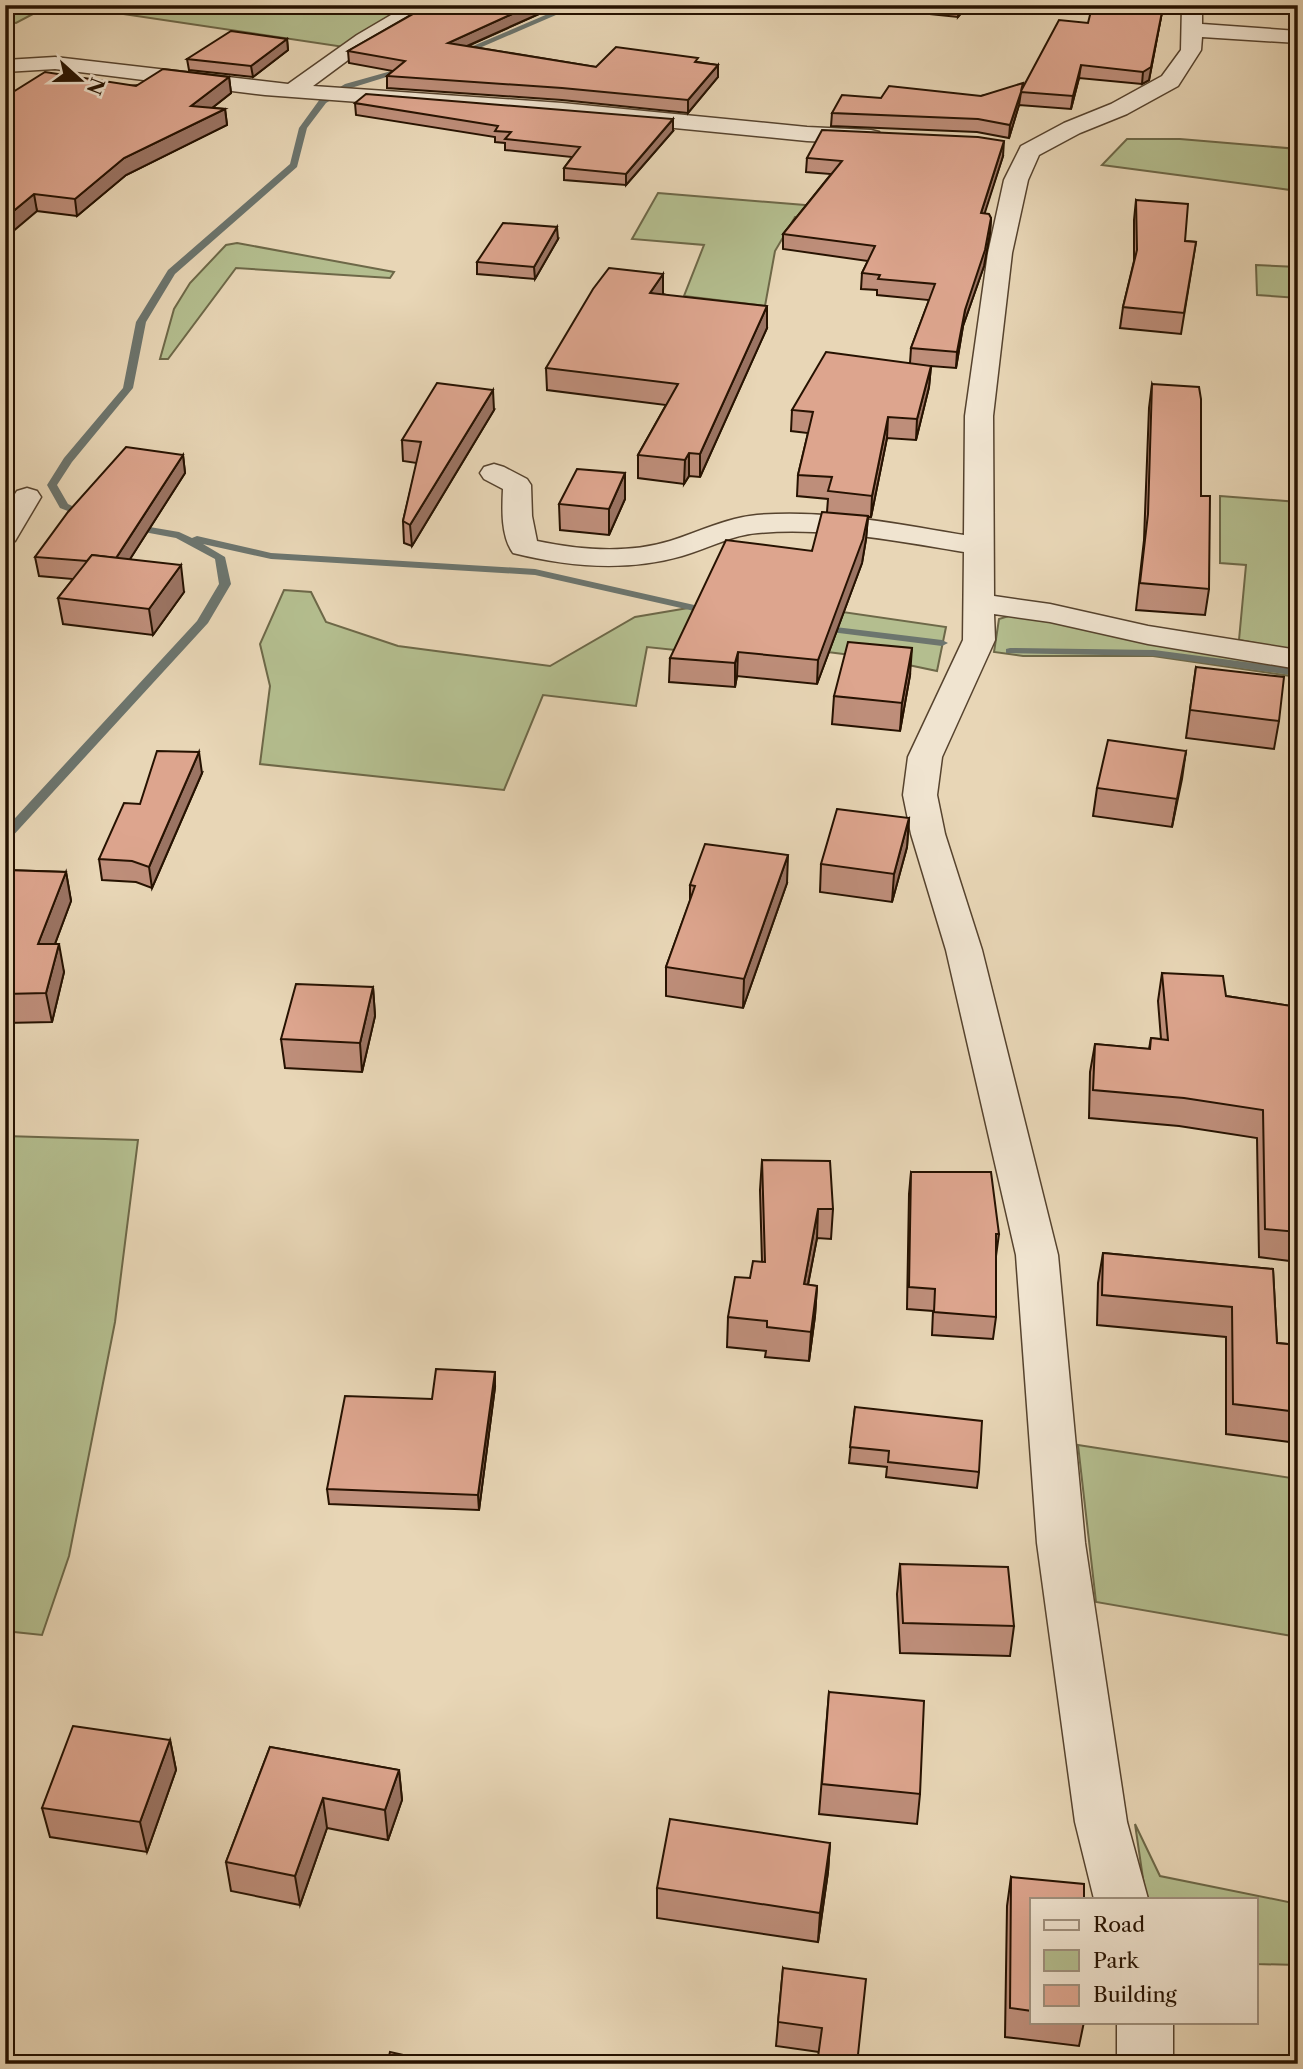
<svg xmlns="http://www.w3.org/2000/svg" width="1303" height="2069" font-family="'Libre Caslon Text',serif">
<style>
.green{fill:#b4be8f;stroke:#6d6848;stroke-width:2}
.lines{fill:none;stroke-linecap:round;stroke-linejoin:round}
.stream{fill:#6c756e;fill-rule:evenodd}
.minor-casing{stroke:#56432e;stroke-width:3}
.minor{fill:#f0e4d0;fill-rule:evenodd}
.wall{fill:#be8e7a;stroke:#261201;stroke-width:2}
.shaded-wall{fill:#9b7463;stroke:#261201;stroke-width:2}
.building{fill:#dda58e;stroke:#261201;stroke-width:2}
</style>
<rect width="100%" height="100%" fill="#e8d6b6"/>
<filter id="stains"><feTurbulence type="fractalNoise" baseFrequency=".00286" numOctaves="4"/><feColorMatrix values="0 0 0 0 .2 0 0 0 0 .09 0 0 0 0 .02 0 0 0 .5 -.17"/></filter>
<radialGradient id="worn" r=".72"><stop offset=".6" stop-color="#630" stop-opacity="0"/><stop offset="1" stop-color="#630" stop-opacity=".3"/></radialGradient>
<g class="green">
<path d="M5,5H50L16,23L5,21Z"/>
<path d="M63,5H408L344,47Z"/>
<path d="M1127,139H1180L1298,149V191L1102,165Z"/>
<path d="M658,193L866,210L861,222L795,217L775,251L765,306L684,296L704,245L632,239Z"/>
<path d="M237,243L394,272L390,278L236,268L168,359H160L174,309L190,283L226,245Z"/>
<path d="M1256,265L1298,267V298L1257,295Z"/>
<path d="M1220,496L1298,502V651L1239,640L1246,565L1220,563Z"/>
<path d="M284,590L311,592L326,622L398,646L550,666L635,617L747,598L946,627L937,671L875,658L756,643L752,658L647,647L636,706L543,695L504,790L260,764L270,686L260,644Z"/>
<path d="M1015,614L1298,666V677L1153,656H1023L994,652L999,619Z"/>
<path d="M5,1136L138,1140L115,1322L69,1556L42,1635L5,1631Z"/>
<path d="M1078,1445L1298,1479V1637L1096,1602Z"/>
<path d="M1135,1824L1160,1876L1298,1904V1965L1256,1964V1899H1146Z"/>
</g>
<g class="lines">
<g class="stream">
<path d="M569,5H579L461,56L454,54Z"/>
<path d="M402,68L409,70L351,88L326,103L307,128L297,167L175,274L146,322L133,388L72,462L57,485L68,504L91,515L86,518L60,508L47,485L64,458L123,388L136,322L168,270L290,164L299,128L320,99L345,84Z"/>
<path d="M132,524L179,532L192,538L197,536L271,553L535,569L712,609L718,612L712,615L535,575L271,559L203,544L225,557L231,584L208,623L9,840L5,841V829L197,621L219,584L215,559L176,538L128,529V525Z"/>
<path d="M819,625L942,640L948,643L942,646L815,630V626Z"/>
<path d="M1010,648L1154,650L1298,669V676L1154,656L1006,653V649Z"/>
</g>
<defs>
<g id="minor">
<path d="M408,5H433L371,43L313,86L562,103L807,127L871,130L879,132L882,137L879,142L871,144L807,141L562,117L265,95L55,69L5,72V60L55,57L288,84L357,35Z"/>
<path d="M1182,5H1202V24L1298,31V43L1202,37L1201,50L1178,86L1127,114L1080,133L1039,155L1028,180L1012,253L993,416L994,596L1050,604L1148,626L1298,650V669L1148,644L1050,622L994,614L995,640L942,757L937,795L945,834L982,950L1058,1255L1085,1543L1127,1822L1148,1899H1094L1075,1822L1037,1543L1016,1255L946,950L911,834L903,795L908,757L963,640L964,552C896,541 827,527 758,533C731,535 707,549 682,556C626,572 569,567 513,553C501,536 502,510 503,489L484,479L480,473L484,467L494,464L504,467L527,479L531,485L532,516L537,541C579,550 628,554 670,541C699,532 726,518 757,515C826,509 896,524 964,535L965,416L988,253L1004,180L1021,146L1064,123L1111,104L1162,76L1181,50Z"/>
<path d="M27,488L37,491L41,497L15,541L5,544V509L17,491Z"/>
<rect x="1117" y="2022" width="56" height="42"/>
</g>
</defs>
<use href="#minor" class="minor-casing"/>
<use href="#minor" class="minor"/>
</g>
<g class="wall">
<path d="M428,5H559L468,46L596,67L698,62L718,65V77L688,113L562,100L387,88V76L393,71L349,63L348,51Z"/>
<path d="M901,5H968L958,17L901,11Z"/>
<path d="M1162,12L1149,80L1142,84L1079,78L1071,109L1019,105L1009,138L977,132L831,126L832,113L881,98L981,96L1023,87L1088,23Z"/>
<path d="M287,39L288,50L253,77L189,70L187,59Z"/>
<path d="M229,77L231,93L212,108L225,109L227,125L126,175L77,216L37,211L5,97Z"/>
<path d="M355,103L673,131L626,185L564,180V168L572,157L505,150V143L495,142V137L356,115Z"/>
<path d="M1003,156L984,213L991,218L990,233L984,266L963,326L956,368L931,366L929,387L916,440L887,438L871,517H868L866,539L862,563L817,684L737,676L735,687L669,682L670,658L812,551L827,512L828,499L797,496L798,475L808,433L791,431L792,410L910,363L911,348L929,300L877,295V290L861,289L862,273L868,261L783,249V234L831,174L806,172L807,158Z"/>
<path d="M1136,200L1185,241L1196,242L1181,334L1120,328L1123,307L1134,261V220Z"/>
<path d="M558,239L535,279L477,274V262Z"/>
<path d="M663,294L767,328L700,477L689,476L684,484L638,478V455L666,405L547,390L546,368Z"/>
<path d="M1152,384L1201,496L1209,589L1205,615L1136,610L1144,540L1149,408Z"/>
<path d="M494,410L412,546L404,543L403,521L417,463L403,461L402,440Z"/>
<path d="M183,455L185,473L130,559L184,592L153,635L63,624L58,598L73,579L39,576L35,557Z"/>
<path d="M625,473V499L609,535L560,530L559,504Z"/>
<path d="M1196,667L1279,721L1274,749L1186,738Z"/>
<path d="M910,675L900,731L832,724L834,696Z"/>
<path d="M1186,751L1172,827L1093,816L1097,788Z"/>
<path d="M202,773L152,888L136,882L102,880L99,859L140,804Z"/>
<path d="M909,818L907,847L892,902L820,892L821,864Z"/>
<path d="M5,870L66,872L71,901L55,944L64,972L52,1022L5,1023Z"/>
<path d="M787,883L743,1008L666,996V967L690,901V885Z"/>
<path d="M1162,973L1226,996L1298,1007V1262L1259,1257L1257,1138L1179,1126L1089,1118L1090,1072L1095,1044L1149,1049L1151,1038L1161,1039L1158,1001Z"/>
<path d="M373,987L375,1016L362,1072L285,1068L281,1039Z"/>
<path d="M762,1160L833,1209L831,1239L817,1238L808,1285L817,1286L815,1316L809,1361L765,1357L766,1351L727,1347L728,1317L750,1278L762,1262L760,1190Z"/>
<path d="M911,1172L999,1234L996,1256V1317L993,1339L932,1335L933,1311L907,1309L909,1194Z"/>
<path d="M1103,1253L1273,1269L1277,1343L1298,1345V1443L1226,1434V1337L1097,1325L1098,1283Z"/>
<path d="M495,1387L479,1510L329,1504L327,1489L432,1399Z"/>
<path d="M855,1407L979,1472L977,1488L886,1477L887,1467L849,1463Z"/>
<path d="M900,1564L1014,1626L1010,1656L900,1653L897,1594Z"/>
<path d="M829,1692L920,1794L917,1824L819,1814Z"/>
<path d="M170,1740L176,1770L147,1852L50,1837L42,1808Z"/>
<path d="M270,1747L399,1770L402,1800L388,1840L327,1828L300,1905L231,1891L226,1862Z"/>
<path d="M830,1843L828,1872L818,1942L657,1918V1888Z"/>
<path d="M1011,1877L1032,1899V2022H1084L1079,2046L1005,2037L1007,1906Z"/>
<path d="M783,1968L857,2064L819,2052L776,2046Z"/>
</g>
<g class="shaded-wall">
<path d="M532,5H559L449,54L448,43Z"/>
<path d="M959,5H968L958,17Z"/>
<path d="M1162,12L1149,80L1142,84L1143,72Z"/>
<path d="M287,39L288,50L253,77L251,66Z"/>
<path d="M718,65V77L688,113V100Z"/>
<path d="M1081,65L1079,78L1071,109L1073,96Z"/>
<path d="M229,77L231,93L193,123L191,106Z"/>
<path d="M1021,92L1019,105L1009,138L1010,125Z"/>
<path d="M225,109L227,125L126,175L77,216L75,199L124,158Z"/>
<path d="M673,119V131L626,185V174Z"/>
<path d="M1004,141L1003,156L980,228L981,213Z"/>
<path d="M34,194L37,211L5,238V218Z"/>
<path d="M991,218L990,233L984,266L963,326L956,368L957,352L965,310Z"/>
<path d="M557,227L558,239L535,279L534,267Z"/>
<path d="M663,274V296L650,293Z"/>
<path d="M767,306V328L700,477V454Z"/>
<path d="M931,366L929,387L916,440L917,419Z"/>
<path d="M493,390L494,410L412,546L410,525Z"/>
<path d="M12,411L14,424L5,435V419Z"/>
<path d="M888,417L887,438L871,517L872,496Z"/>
<path d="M689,453V476L684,484L685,460Z"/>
<path d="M183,455L185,473L116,581L113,563Z"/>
<path d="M625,473V499L609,535V509Z"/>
<path d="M868,516L866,539L862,563L817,684L818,660Z"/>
<path d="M181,565L184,592L153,635L149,609Z"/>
<path d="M912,648L910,675L900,731L902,703Z"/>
<path d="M738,652L737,676L735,687V663Z"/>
<path d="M1186,751L1182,779L1172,827L1177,799Z"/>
<path d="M199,752L202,773L152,888L149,867Z"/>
<path d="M909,818L907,847L892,902L894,874Z"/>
<path d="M788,855L787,883L743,1008L744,979Z"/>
<path d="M66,872L71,901L44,973L38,944Z"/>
<path d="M59,944L64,972L52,1022L46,993Z"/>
<path d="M373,987L375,1016L362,1072L360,1043Z"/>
<path d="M818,1209L817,1238L802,1314L804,1284Z"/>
<path d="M817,1286L815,1316L809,1361L811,1332Z"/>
<path d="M495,1372V1387L479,1510L478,1495Z"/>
<path d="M170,1740L176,1770L147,1852L140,1822Z"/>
<path d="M399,1770L402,1800L388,1840L385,1810Z"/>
<path d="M323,1798L327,1828L300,1905L295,1876Z"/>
<path d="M830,1843L828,1872L818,1942L820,1913Z"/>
</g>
<g class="building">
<path d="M429,5H532L448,43L596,67L616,47L698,58L695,62L718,65L688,100L562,88L387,76L405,61L348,51Z"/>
<path d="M1092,7L1162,12L1151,67L1143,72L1081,65L1073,96L1021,92L1010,125L978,119L832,113L842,95L881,98L889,86L981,96L1023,83L1021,91L1059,20L1088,23Z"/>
<path d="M231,31L287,39L251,66L187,59Z"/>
<path d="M163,69L229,77L191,106L225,109L124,158L75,199L34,194L5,218V97L45,72L136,86Z"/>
<path d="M366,94L673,119L626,174L564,168L580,147L505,139L511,132L495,131L498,126L355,103Z"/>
<path d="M822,130L978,137L1004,141L981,213L989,214L991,218L985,250L965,310L957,352L911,348L935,284L878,279L880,275L862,273L875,246L783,234L842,161L807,158Z"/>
<path d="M1136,200L1188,204L1185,241L1196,242L1184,313L1123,307L1137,250Z"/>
<path d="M503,223L557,227L534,267L477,262Z"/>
<path d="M609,268L663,274L650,293L767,306L700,454L689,453L685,460L638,455L678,384L546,368L593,289Z"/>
<path d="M826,352L931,366L917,419L888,417L872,496L828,491L832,477L798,475L813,412L792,410Z"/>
<path d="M437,383L493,390L410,525L403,521L421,442L402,440Z"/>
<path d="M1152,384L1199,387L1201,399V496H1210L1209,589L1140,583L1148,514Z"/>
<path d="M5,410L12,411L5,419Z"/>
<path d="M126,447L183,455L116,558L92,555L87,561L35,557L68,512Z"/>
<path d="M577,469L625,473L609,509L559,504Z"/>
<path d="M822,512L868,516L863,539L818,660L738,652L735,663L670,658L726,540L812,551Z"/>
<path d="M92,555L181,565L149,609L58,598Z"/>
<path d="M848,642L912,648L902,703L834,696Z"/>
<path d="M1196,667L1284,677L1279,721L1190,710Z"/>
<path d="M1108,740L1186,751L1177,799L1097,788Z"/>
<path d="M157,751L199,752L149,867L132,861L99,859L124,803L140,804Z"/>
<path d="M837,809L909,818L894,874L821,864Z"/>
<path d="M705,844L788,855L744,979L666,967L695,886L690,885Z"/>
<path d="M5,870L66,872L38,944H59L46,993L5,994Z"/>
<path d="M1162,973L1223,976L1226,996L1298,1007V1232L1265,1229L1263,1110L1184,1098L1093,1090L1095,1044L1150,1049L1151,1038L1168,1040Z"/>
<path d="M296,984L373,987L360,1043L281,1039Z"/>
<path d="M762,1160L830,1161L833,1209H818L804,1284L817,1286L811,1332L767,1327V1321L728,1317L735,1277L750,1278L753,1261L765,1262Z"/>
<path d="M911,1172H991L999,1234H996V1317L934,1312L935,1289L909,1287Z"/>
<path d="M1103,1253L1273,1269L1277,1343L1298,1345V1412L1233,1404L1232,1307L1102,1295Z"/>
<path d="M436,1369L495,1372L478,1495L327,1489L345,1396L432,1399Z"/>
<path d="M855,1407L982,1421L979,1472L888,1462L889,1451L850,1447Z"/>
<path d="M900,1564L1008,1567L1014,1626L903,1623Z"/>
<path d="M829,1692L924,1701L920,1794L822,1784Z"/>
<path d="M73,1726L170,1740L140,1822L42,1808Z"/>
<path d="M270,1747L399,1770L385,1810L323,1798L295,1876L226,1862Z"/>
<path d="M670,1819L830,1843L820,1913L657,1888Z"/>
<path d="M1011,1877L1084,1884V1899H1032V2011L1010,2008Z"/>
<path d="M783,1968L866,1979L857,2064H817L822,2028L778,2022Z"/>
<path d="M390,2052L443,2064H387Z"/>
</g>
<rect width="1303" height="2069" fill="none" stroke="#e8d6b6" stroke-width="28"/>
<rect x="7" y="7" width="1289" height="2055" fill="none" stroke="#261201" stroke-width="3.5"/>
<rect x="14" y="14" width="1275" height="2041" fill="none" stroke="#261201" stroke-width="2"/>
<rect x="1030" y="1898" width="228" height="126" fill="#f0e4d0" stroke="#9f907d" stroke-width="2"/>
<rect x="1044" y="1920" width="35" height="10" fill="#f0e4d0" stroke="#9f907d" stroke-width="2"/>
<text x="1093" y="1932" font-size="21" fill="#261201">Road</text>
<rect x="1044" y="1950" width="35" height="21" fill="#b4be8f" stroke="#9f907d" stroke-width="2"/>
<text x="1093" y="1968" font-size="21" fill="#261201">Park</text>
<rect x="1044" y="1985" width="35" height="21" fill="#dda58e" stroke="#9f907d" stroke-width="2"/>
<text x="1093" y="2002" font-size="21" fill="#261201">Building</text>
<g transform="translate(80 80) rotate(111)" stroke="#f0e4d0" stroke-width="5" paint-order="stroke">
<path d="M0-5L12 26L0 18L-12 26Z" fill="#261201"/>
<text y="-10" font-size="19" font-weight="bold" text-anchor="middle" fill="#261201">N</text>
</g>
<rect width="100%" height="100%" filter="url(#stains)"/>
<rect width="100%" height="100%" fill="url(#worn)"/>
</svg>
